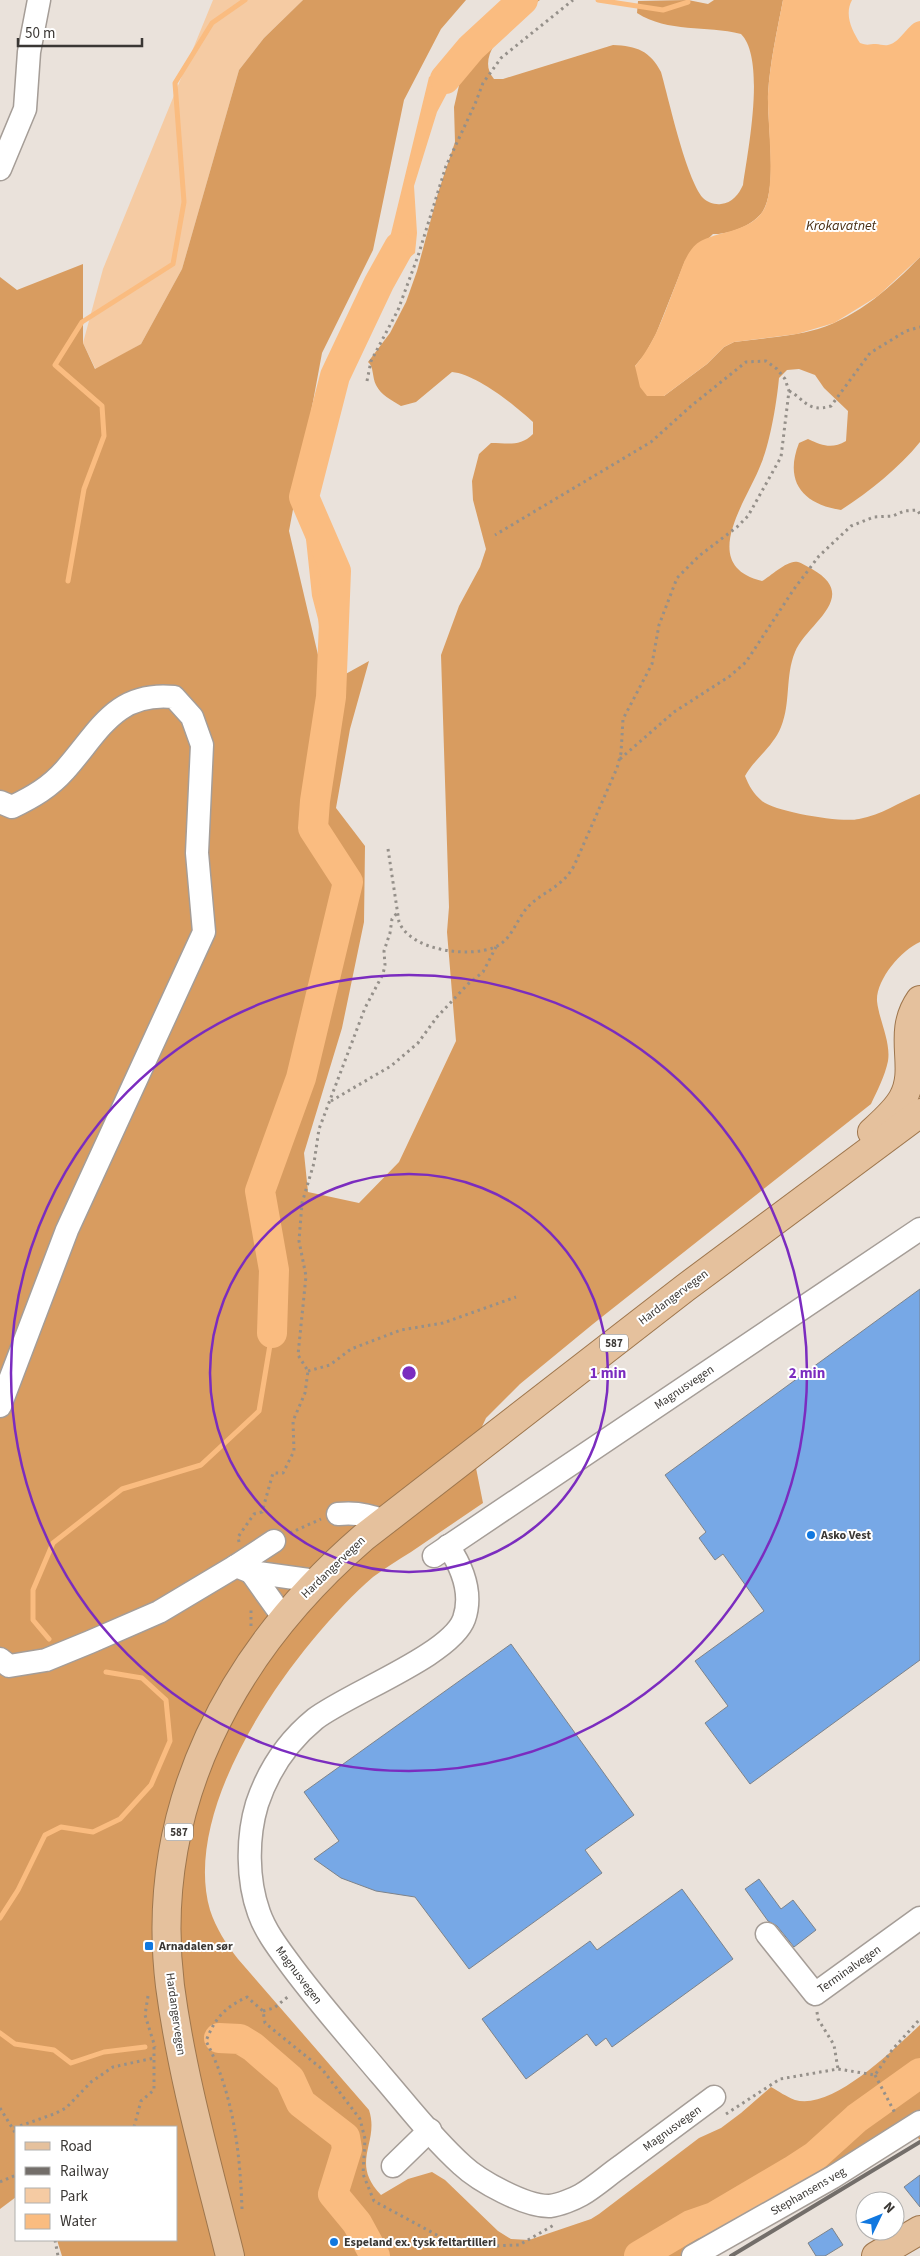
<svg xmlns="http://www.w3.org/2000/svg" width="920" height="2256" font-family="'Source Sans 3',sans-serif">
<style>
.green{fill:#f5cba3}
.forest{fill:#d89c60}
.water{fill:#fabc80}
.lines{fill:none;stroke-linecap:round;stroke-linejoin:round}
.stream{stroke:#fabc80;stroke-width:5}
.river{stroke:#fabc80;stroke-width:30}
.building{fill:#77a8e6;stroke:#7d838a}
.minor-casing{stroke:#a59d97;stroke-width:25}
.major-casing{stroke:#9e764d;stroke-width:30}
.path{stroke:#95908a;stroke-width:3;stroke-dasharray:2.5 4;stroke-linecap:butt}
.minor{stroke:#fff;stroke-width:22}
.major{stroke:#e5c19d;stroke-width:28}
.rail{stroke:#736e6a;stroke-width:4}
.ring{fill:none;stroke:#7b2cbf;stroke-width:2.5}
.poi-dot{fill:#1178e0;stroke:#fff;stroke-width:2}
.labels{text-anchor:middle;stroke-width:4;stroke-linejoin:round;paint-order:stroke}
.shield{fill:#fff;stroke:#757371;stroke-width:1}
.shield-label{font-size:11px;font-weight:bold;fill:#3a3734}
.street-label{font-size:12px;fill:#3a3734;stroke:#fff}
.poi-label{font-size:12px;font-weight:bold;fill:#3a3734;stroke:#fff;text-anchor:start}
.water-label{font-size:14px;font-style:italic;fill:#492f15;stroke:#fff}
.centre{fill:#7b2cbf;stroke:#fff;stroke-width:2.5}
.ring-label{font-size:15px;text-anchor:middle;font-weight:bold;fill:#7b2cbf;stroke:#fff;stroke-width:4;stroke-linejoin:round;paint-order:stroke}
</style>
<rect width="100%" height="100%" fill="#eae2db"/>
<path class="green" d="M213,0H303L264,38L239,70L182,269L141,344L96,370L83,343L103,269Z"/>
<path class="forest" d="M303,0H466L441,29L404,100L373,250L322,353L289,531L326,689L330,696L342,676L369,661L350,729L336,808L365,846L364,922L342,1028L304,1153L308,1192L359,1203L399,1162L456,1041L447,932L449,907L441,655L459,606L480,567L486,549L473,500L472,481L479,454L491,443C508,443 520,447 533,434V422C515,405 476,374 452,372L416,402L401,406C391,400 381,395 376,385C372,377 374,367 368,362L390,333L406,302L417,271L438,193L455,142L454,107L461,77L482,43L529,0H540C521,14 471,53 494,79H503L613,45C637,46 650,51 661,72C669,100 686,178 703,198C707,202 715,205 721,204C732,203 739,194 743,185C748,150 766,59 741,34C706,25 668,33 637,13L638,1L688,0L708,4L714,0H783C777,31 770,62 768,94C767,124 778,185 763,211C754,225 729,235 713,234L685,261L656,334L645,354L635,366L664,396L707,364L724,347L734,342C762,338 791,337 818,329C859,316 891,287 920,257V442C898,469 870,491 841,510C802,504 784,481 799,443L808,439C823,446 832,449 846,441L848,411L824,388L815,375L799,369L787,370L779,378C777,401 770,443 761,464C747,501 697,565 762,581C771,576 788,559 798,562C802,563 808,567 812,569C861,597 807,623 795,652C785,676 791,703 781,727C773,747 755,758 745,776C749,786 753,793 762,801C776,812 841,823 859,819C882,815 899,802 920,794V942C901,950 876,980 877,1001C879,1020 891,1042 888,1061C885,1076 877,1091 871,1104L593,1324L520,1384L486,1418L475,1442L476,1468L483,1503C459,1519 435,1536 411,1552C398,1560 385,1568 373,1577C297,1643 179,1803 210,1910C216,1928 226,1944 238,1959L369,2110C380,2143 349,2162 381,2195L408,2179L432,2172L445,2180L498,2231L511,2239L529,2240L591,2219L599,2214L699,2138L721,2128L741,2113L771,2087C778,2091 787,2097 795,2100C832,2111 894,2049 920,2025V2140L918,2138L910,2137L709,2256H62L57,2240H176V2127H16V2197L0,2209V277L17,290L83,264V343L95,369L141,344L182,269L239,70L264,38Z"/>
<g class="water">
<path d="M783,0H852C844,15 852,30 860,43C868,46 869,44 876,44C880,44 884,46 888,45C902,42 908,22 920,21V257L878,296L834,323L797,334L734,342L724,347L707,364L664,396H647L640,387L635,366C656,342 665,311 677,281C681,271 684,259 691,250C705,229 746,237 763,211C777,189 767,123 768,94C770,62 777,31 783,0Z"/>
<path d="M471,48L437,112L414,186L417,233L415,253L379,283L429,77Z"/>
<path d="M304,497L318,521L326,543L343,619L345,652L331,697L327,690L318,619L312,596L303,511Z"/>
</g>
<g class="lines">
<g class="stream">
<path d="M598,0L663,10L688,2"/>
<path d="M68,581L84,489L104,436L102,406L55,365L82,322L173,264L184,202L175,83L212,23L245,0"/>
<path d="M49,1639L33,1620V1590L53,1543L122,1489L201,1465L259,1411L272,1333"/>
<path d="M0,1918L18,1890L45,1835L61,1827L93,1832L120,1819L151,1785L170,1741L166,1700L142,1678L106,1672"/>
<path d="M0,2033L15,2044L54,2050L71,2063L104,2052L145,2047"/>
</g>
<g class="river">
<path d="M445,79L471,48L523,0"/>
<path d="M272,1333L274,1270L260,1191L301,1078L348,882L313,828L315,801L331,697L336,571L304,497L335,376L379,283L399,247"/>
<path d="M219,2038L240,2039L253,2047L290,2079L301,2103L345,2137L347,2149L333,2194L357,2223L375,2256"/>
<path d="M639,2256L691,2225L714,2217L792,2171L815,2156L857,2118L920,2073"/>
</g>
</g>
<g class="building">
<path d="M920,1289V1660L750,1784L705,1723L728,1706L695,1661L764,1611L723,1554L715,1560L699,1538L706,1532L665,1475Z"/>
<path d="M511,1644L634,1815L585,1850L602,1873L469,1969L415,1897L376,1891L341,1878L314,1859L339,1841L304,1792Z"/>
<path d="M759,1879L781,1909L793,1900L816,1930L794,1947L777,1926L768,1921L745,1889Z"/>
<path d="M682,1889L733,1959L612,2047L606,2038L596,2046L587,2034L526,2079L482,2019L590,1941L597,1950Z"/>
<path d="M920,2175V2207L904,2187Z"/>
<path d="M832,2228L843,2245L825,2256H816L808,2243Z"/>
</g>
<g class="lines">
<defs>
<g id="minor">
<path d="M0,169L25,109L29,52L39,0"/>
<path d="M0,802L12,807C33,797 50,787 65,770C99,732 115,691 174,697L192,717L202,745L197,853L204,932L67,1230L0,1406"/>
<path d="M338,1514C355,1512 368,1514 384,1521"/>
<path d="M274,1541L236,1566L251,1572L316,1581"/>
<path d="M448,1546C462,1567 473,1593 464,1619C451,1655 349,1693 315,1719C288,1741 268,1771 257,1804C247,1837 247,1880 259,1913C265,1930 276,1945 287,1960C316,2000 349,2037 381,2075C407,2105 432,2138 462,2165C479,2181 526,2207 550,2206C559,2205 574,2199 581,2195C595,2187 608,2175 621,2166C652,2143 683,2120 714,2097"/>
<path d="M434,1556L920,1229"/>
<path d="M251,1572L283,1617"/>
<path d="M0,1659L9,1666L46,1660L90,1642L159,1612L236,1566"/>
<path d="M767,1934L815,1994L920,1918"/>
<path d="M393,2166L430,2130"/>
<path d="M693,2256L833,2177L920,2122"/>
</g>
<g id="major">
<path d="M872,1132C883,1122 896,1111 903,1098C920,1067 896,1034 920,1000"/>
<path d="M230,2256C208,2167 182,2077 170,1986C148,1806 232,1651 364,1537L685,1288L920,1113"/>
<path d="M876,2256L920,2230"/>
</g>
</defs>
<use href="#minor" class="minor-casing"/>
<use href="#major" class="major-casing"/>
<g class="path">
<path d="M367,381L371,361L398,310L418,256L446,166L475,104L483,83L501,58L573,0"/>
<path d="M789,391C805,399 807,413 831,406L870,353L906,331L920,327"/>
<path d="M620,759L674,712L730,676L746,662L794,589L819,556L851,526L874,517L893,516L904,511L917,510L920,514"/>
<path d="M388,849L399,922C411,951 469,958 495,947C511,941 516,921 526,909C542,891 561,889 574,866L617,768L621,753L623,719L652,664L659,625L677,578L699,556L737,527L748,516L781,457L789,391L785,379L777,369L766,361L746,362L691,406L651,442L495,535"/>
<path d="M331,1101L391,1066L418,1043L437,1017L468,984L483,972L496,947"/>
<path d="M308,1371L330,1365L351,1349L401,1330L443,1323L516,1297"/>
<path d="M290,1533L321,1519"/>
<path d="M239,1542L238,1537L254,1514L262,1512L273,1473H283L294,1451L293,1421L305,1393L308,1371L298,1355L306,1276L299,1241L302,1203L314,1163L319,1129L365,1008L383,974L385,965L384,951L390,933L392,919L397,913"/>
<path d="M251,1626V1607"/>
<path d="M148,1996L145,2015L155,2047"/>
<path d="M263,2011L274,2008L290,1995"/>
<path d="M817,2012L818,2019L834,2045L838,2069"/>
<path d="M875,2075L896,2115"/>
<path d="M0,2108L16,2134"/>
<path d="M726,2114L780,2079L838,2069L875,2075L892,2050L920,2019"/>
<path d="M134,2127L141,2101L154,2090V2047"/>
<path d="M14,2128L54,2114L66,2108L91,2082L113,2067L154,2058"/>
<path d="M0,2182L16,2175"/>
<path d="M242,2209C240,2150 233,2093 206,2041C215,2018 224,2008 247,1997L263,2011L265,2023L322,2069L360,2119L365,2139L363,2174L374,2201L459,2247L519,2245L554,2225"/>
<path d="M55,2240L58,2256"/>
</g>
<use href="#minor" class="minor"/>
<use href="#major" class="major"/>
<path class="rail" d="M731,2256L920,2142"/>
</g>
<g class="ring">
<circle cx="409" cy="1373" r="199"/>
<circle cx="409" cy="1373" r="398"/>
</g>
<g class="poi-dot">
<circle cx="811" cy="1535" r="5"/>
<rect x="144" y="1941" width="10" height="10" rx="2.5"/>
<circle cx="334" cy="2242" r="5"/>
</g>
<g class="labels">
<g class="shield">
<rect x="600" y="1334.5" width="28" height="17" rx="4"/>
<rect x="165" y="1823.5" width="28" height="17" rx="4"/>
</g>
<g class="shield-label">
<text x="614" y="1347">587</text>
<text x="179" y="1836">587</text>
</g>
<g class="street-label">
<text transform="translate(673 1297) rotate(-37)" y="4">Hardangervegen</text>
<text transform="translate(684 1387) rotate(-34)" y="4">Magnusvegen</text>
<text transform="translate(333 1567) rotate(-44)" y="4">Hardangervegen</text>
<text transform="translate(849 1969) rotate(-35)" y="4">Terminalvegen</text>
<text transform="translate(299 1975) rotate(53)" y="4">Magnusvegen</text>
<text transform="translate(176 2014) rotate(82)" y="4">Hardangervegen</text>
<text transform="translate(672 2128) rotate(-36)" y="4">Magnusvegen</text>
<text transform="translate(808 2191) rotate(-30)" y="4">Stephansens veg</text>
</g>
<g class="poi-label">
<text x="821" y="1539">Asko Vest</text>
<text x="159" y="1950">Arnadalen sør</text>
<text x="344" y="2246">Espeland ex. tysk feltartilleri</text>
</g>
<g class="water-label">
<text x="841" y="230">Krokavatnet</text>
</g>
</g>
<circle cx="409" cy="1373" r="8" class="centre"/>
<g class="ring-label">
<text x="608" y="1378">1 min</text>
<text x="807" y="1378">2 min</text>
</g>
<rect x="15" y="2126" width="162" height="115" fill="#ffffff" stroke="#b0afae"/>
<rect x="25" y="2142" width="25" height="8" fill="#e5c19d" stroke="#b0afae"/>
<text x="60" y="2151" font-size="15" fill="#3a3734">Road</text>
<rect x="25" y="2167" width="25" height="8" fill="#736e6a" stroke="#b0afae"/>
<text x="60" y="2176" font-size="15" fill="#3a3734">Railway</text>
<rect x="25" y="2188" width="25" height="15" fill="#f5cba3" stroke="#b0afae"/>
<text x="60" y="2201" font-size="15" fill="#3a3734">Park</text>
<rect x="25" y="2214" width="25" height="15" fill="#fabc80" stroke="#b0afae"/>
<text x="60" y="2226" font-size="15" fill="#3a3734">Water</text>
<g transform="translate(880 2216) rotate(47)"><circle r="24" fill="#ffffff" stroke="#b0afae"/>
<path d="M0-4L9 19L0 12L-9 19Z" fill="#1178e0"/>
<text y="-8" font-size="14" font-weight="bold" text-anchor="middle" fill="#3a3734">N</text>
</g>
<path d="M18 38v8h124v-8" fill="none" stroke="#3a3734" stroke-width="2.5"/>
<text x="25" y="38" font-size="15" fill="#3a3734" stroke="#ffffff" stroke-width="4" paint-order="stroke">50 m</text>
</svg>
